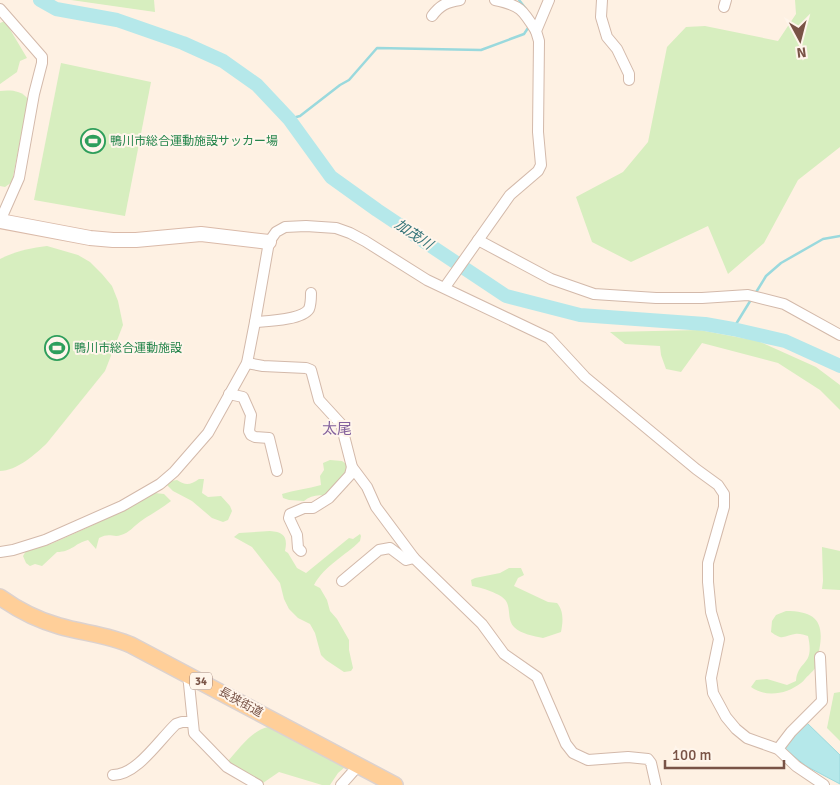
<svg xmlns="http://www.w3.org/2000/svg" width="840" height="785" font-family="Signika,'Noto Sans JP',sans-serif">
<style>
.green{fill:#d7eebf}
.water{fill:#b5e8ea;stroke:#9ad9dd}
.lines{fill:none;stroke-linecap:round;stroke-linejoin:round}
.stream{stroke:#9ad9dd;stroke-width:2.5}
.river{stroke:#b5e8ea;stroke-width:14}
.street-casing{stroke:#d3b9aa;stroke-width:12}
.secondary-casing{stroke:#dabaa9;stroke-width:16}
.primary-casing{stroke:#dcd2cf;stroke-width:18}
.street{stroke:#fff;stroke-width:10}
.secondary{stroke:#fff;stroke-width:14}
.primary{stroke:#ffcf99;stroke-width:15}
.labels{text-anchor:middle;stroke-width:4;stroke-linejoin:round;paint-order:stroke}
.shield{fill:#fff5eb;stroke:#a18478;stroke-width:1}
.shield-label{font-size:11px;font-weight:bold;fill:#795346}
.leisure-label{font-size:12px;fill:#27864d;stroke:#fff5eb;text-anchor:start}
.street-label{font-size:12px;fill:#795346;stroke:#fff5eb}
.water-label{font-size:14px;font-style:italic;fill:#357479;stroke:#fff5eb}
.quarter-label{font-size:15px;fill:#83619d;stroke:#fff5eb}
</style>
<rect width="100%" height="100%" fill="#fef1e3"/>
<g class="green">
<path d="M71,0H154L155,12Z"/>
<path d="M795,0H840V147L798,180L764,243L728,274L708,226L631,262L592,242L576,197L623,172L648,142L667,47L686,27L705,26L778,41L796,14Z"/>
<path d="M5,21L27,58L20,61L17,72L0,84V23Z"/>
<path d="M61,63L151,82L125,216L34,200Z"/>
<path d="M0,91C10,90 21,90 28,99L12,182L5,187L0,186Z"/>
<path d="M47,246L78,255L90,262L102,274L112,286L118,301L123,325L105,371L47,443C36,454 16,471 0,471V259C16,251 30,248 47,246Z"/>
<path d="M699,330L758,341L816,367L840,385V410L820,390L778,363L702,343L681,372L666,369L661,355L660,346L625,344L610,332Z"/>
<path d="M330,460L342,461L350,467L326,496C318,494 310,496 304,501L289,500L283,498L282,494C294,490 308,489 321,485L320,476L324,470L323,463Z"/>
<path d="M199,479H204L202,493L208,497L221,496L230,506L232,511L228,520L223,522L212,518L192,501L173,491L167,485L171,481L177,480C186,486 190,485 199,479Z"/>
<path d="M155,493L164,494L171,501C161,509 151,514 141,521C134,526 129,533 121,535C113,538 110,532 99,538L96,549L88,540C75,543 72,552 57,552L42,566L35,564L30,566L26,563L23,556L26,551L51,544L91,526Z"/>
<path d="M270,531C284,532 288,537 285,551L288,553L297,568L306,573L349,538L353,539L360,534L361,536L360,541C345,556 325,565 314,585L320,588L327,600L330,611L337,619L349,640V650L353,668L351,671L344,672L326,660L321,655L315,633L310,624L298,618L289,609L284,599L280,583L252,547L234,537L239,533Z"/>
<path d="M822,547L840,551V590L822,589L823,581Z"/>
<path d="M509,568H521L524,575L518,578L514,586L548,602L557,603C564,611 563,622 561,632L543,638C534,636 521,634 514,627C507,620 511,609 506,601C502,594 480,587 472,586L471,580L475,578L500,573Z"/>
<path d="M786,611C816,611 825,622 819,651C818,656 818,662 816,666C815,670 811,672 809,675C806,677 804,681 801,683C787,694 766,698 751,687L756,680L767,679L787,685L796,681C798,659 815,667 808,636C804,635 799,633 795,634C783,636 783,641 771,632L772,621L776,615Z"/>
<path d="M840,692V741L827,728L834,693Z"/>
<path d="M268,727L345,767L338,773L330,785H322L279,772L263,783L230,764L228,761C239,749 252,730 268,727Z"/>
</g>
<path class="water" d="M806,722L840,755V784L806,766L784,748Z"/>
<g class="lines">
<g class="stream">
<path d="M519,0L526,9"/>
<path d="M289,119L300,116L340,85L349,80L377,48L481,50L524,34L530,25"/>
<path d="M755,294L766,276L781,263L823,239L840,236"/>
<path d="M733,329L752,298"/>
</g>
<path class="river" d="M40,0L56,9L117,20L183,43L223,61L257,85L289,119L331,177L377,210L506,296L580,315L705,324L733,329L785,341L840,366"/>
<defs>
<g id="street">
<path d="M495,0C520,5 523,10 536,31"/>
<path d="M602,0L601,17L607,37L617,49L629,74V80"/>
<path d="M724,7L726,0"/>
<path d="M0,9L42,57V63L34,94L19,178L0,221"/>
<path d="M432,16C440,5 447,2 460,0"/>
<path d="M478,240L551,279L594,294L656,298H702L748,295L784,304L840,335"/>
<path d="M445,287L510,195L538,171L541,165L538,132L539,41L536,31L549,0"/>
<path d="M255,322C268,321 302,320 309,309C311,304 311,298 311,293"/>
<path d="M247,363L263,366L306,368L311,370L319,400L341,424L352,467L367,487L376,507L414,558L482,624L504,654L537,677L566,744L573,753L588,760L628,757L648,759L651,763L656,785"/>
<path d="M229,394L243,397L251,415L249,431L251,435L255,437L269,438L277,471"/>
<path d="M301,551L298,548L297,535L289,518L290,514L304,508H313L329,498L350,475L352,467"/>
<path d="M0,552L13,550L45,540L122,506L160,484L174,472L208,433L247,363L255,322L269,242L276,232L285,227L306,226L336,228L350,233L365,241L427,280L549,338L585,377L696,469L718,485L724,494V507L708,563V582L711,612L719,639L711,678L713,693L726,717L736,729L747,738L778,749L796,766L824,785"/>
<path d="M342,581L379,550L390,548L406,560L414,558"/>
<path d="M188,674L194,733L227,767L258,785"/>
<path d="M778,749L791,732L822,701L820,657"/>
<path d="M113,775C137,775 159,740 176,724L182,722H192"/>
<path d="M341,785L358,766"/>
</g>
<path id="secondary" d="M0,221L90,238L113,240H136L201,234L269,242"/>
<path id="primary" d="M0,597C18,610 38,620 59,626C83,633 109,635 131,645L395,785"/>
</defs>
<use href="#street" class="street-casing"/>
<use href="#secondary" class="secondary-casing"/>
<use href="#primary" class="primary-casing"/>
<use href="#street" class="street"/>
<use href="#secondary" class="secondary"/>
<use href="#primary" class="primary"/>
</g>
<defs>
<symbol id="stadium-ring" viewBox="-11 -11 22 22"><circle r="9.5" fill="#fff5eb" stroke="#2e9e5b" stroke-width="1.5"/><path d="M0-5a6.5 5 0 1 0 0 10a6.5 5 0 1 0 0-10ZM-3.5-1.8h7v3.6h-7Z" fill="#2e9e5b"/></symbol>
</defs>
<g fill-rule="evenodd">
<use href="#stadium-ring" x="79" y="127" width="28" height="28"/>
<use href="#stadium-ring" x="43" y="334" width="28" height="28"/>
</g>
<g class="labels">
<rect class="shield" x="190" y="672.5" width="22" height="17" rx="4"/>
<g class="shield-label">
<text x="201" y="685">34</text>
</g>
<g class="leisure-label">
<text x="110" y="145">鴨川市総合運動施設サッカー場</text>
<text x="74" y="352">鴨川市総合運動施設</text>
</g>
<g class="street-label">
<text transform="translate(241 702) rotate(29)" y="4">長狭街道</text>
</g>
<g class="water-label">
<text transform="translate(414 234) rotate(34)" y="5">加茂川</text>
</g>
<g class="quarter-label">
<text x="337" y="434">太尾</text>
</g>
</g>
<g transform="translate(800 40) rotate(173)" stroke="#fff5eb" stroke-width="4" paint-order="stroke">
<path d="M0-4L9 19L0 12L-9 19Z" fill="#795346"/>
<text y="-8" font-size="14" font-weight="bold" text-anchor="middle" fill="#795346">N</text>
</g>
<path d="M665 760v8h119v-8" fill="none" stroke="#795346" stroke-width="2.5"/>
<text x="672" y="760" font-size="15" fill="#795346" stroke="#fff5eb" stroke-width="4" paint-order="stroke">100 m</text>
</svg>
